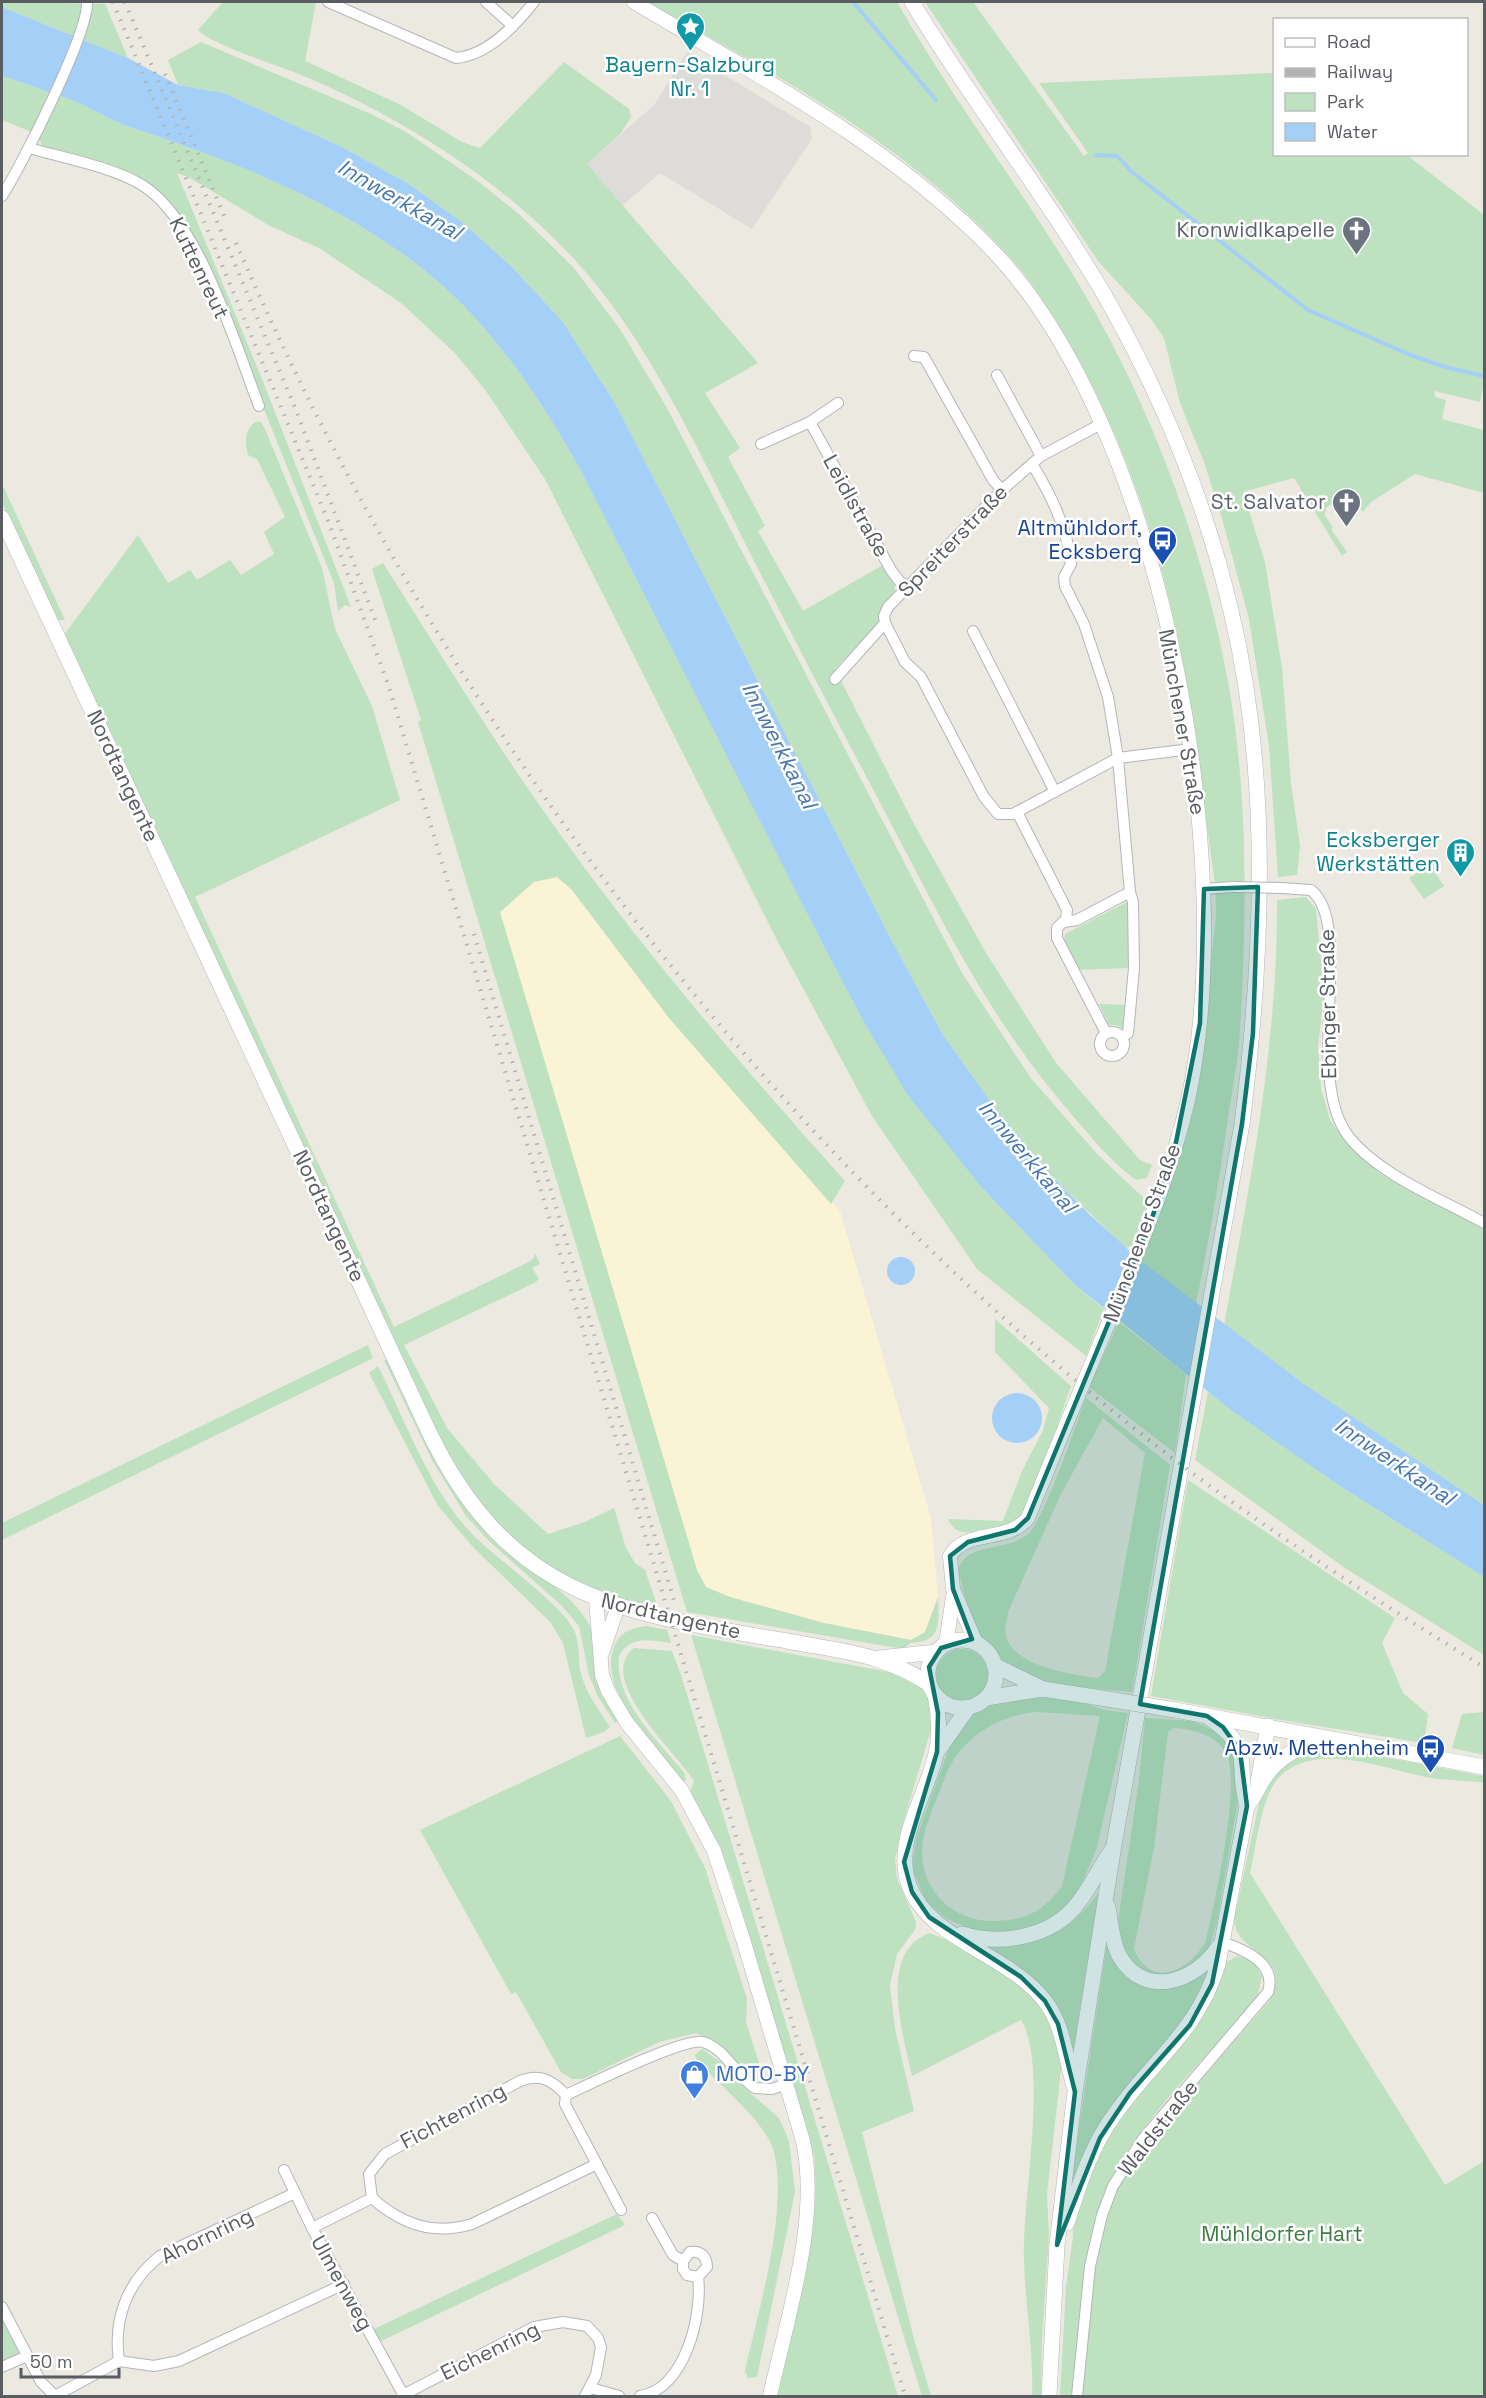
<svg xmlns="http://www.w3.org/2000/svg" width="1486" height="2398" font-family="'Space Grotesk',sans-serif">
<style>
.commercial{fill:#faf3d6}
.industrial{fill:#dedcd8}
.green{fill:#bee1bf;fill-rule:evenodd}
.water{fill:#a4d0f7}
.lines{fill:none;stroke-linecap:round;stroke-linejoin:round}
.stream{stroke:#a4d0f7;stroke-width:4}
.minor-casing{stroke:#b3b6ba;stroke-width:12}
.tertiary-casing{stroke:#b3b6ba;stroke-width:15}
.secondary-casing{stroke:#b4b7bc;stroke-width:16}
.minor{stroke:#fff;stroke-width:10}
.tertiary{stroke:#fff;stroke-width:14}
.secondary{stroke:#fff;stroke-width:15}
.rail{stroke:#b1b2b2;stroke-width:4;stroke-dasharray:1.5 8;stroke-linecap:butt}
.minor-bridge-casing{stroke:#b3b6ba;stroke-width:12;stroke-linecap:butt}
.secondary-bridge-casing{stroke:#b4b7bc;stroke-width:16;stroke-linecap:butt}
.minor-bridge{stroke:#fff;stroke-width:10}
.secondary-bridge{stroke:#fff;stroke-width:15}
.marked{fill:#0f766e;fill-opacity:0.2;stroke:#0f766e;stroke-width:4.5;stroke-linejoin:round}
.labels{text-anchor:middle;stroke-width:5;stroke-linejoin:round;paint-order:stroke}
.culture-label{font-size:21px;fill:#0d838f;stroke:#fff}
.worship-label{font-size:21px;fill:#5b616d;stroke:#fff;text-anchor:end}
.street-label{font-size:21px;fill:#595c60;stroke:#fff}
.transit-label{font-size:21px;fill:#164399;stroke:#fff;text-anchor:end}
.shop-label{font-size:21px;fill:#366cbe;stroke:#fff;text-anchor:start}
.park-label{font-size:21px;fill:#3a7d3f;stroke:#fff}
.water-label{font-size:22px;font-style:italic;fill:#4777af;stroke:#fff}
</style>
<rect width="100%" height="100%" fill="#ebe9e0"/>
<path class="commercial" d="M557,877L572,890L669,1018L840,1211L931,1518L938,1597L925,1632L918,1637L911,1640L824,1623L730,1597L706,1587L697,1570L500,913L534,881Z"/>
<path class="industrial" d="M687,52L810,127L812,139L752,229L660,173L622,206L587,164L654,105Z"/>
<g class="green">
<path d="M2,2L105,4L128,58L2,7Z"/>
<path d="M223,2H316L305,61L401,105L462,142L480,148L564,62L629,109L631,117L620,134L587,164L758,363L705,393L740,448L728,457L765,526L758,531L803,611L883,565L895,586V594C886,603 878,609 880,621L835,669L914,824L986,953L1056,1063L1140,1160L1152,1165L1147,1178L1136,1180C1111,1162 1092,1138 1072,1115C1014,1048 971,976 930,898C870,783 809,669 750,553C701,456 648,338 574,259C499,179 410,123 311,79C276,64 238,54 205,36L198,30Z"/>
<path d="M647,2H897C962,117 1047,220 1109,338C1166,447 1207,565 1229,687C1248,794 1247,919 1240,1028C1239,1056 1233,1084 1229,1111C1220,1176 1209,1240 1196,1304L1141,1261C1163,1204 1188,1143 1199,1082C1205,1045 1207,1007 1210,969C1212,947 1217,924 1216,902C1215,877 1210,851 1207,827C1188,654 1152,473 1057,325C1045,306 1034,285 1019,268C919,150 780,77 647,2Z"/>
<path d="M925,2H973L1084,156L1088,153L1039,83L1274,73V154L1407,155L1484,215V383L1480,402L1434,391L1435,397L1446,400L1442,419L1484,430V493L1415,474L1371,502L1363,512L1352,497L1342,504L1334,502L1326,508L1325,516L1333,527L1331,529L1347,552L1342,556L1294,478L1243,492L1265,562L1282,668L1291,783L1300,846L1297,875L1278,877L1269,746L1249,619L1223,522L1204,462L1180,403L1164,338L1151,319L1098,261Z"/>
<path d="M201,42L371,114L406,132L479,182L520,215L573,267L620,329L667,408L962,973L1030,1077L1097,1154L1146,1200L1148,1207L1132,1246L1125,1248L1121,1244L1051,1175L996,1109L943,1035L892,941L615,403L563,322L512,267L462,222L409,184L342,147L224,93L178,85L168,60Z"/>
<path d="M2,76C23,83 45,90 66,98C88,106 109,120 132,128C255,168 389,222 477,320C518,366 550,416 580,469L864,1022L983,1189L1074,1284L1104,1309L1086,1356L977,1269L872,1116L777,940L545,479L486,391L455,353L401,303L319,248L270,226L190,178L177,173L264,384L351,607L345,605L338,611L334,583L205,263L150,185L42,147L39,135L2,120Z"/>
<path d="M255,422H261L265,429L322,568L335,629L372,706L400,800L195,897L394,1327L527,1263L534,1258L535,1253L540,1264L532,1268L539,1279L534,1283L404,1345L447,1428L494,1484L548,1534L585,1522L614,1508L626,1548L635,1563L645,1570L658,1608C589,1595 522,1559 478,1503C465,1486 455,1466 444,1447L64,635L138,535L168,583L190,570L197,580L230,560L241,575L274,554L264,532L285,517L257,459L248,455C245,443 244,431 255,422Z"/>
<path d="M2,484L65,620H58L54,615L2,502Z"/>
<path d="M383,563C442,656 500,752 565,841C651,960 747,1072 845,1181L831,1204L669,1018L572,890L557,877L534,882L500,912L697,1570L706,1587L730,1597L824,1623L911,1640L925,1632L938,1597C939,1623 942,1642 910,1643L903,1649L687,1612L418,722L421,720L372,569Z"/>
<path d="M1433,862L1436,867L1433,870L1444,886L1424,899L1409,878Z"/>
<path d="M1306,897L1316,909L1324,994L1318,1047L1321,1089L1330,1120L1347,1144L1379,1173L1484,1230V1505L1304,1384L1224,1325C1250,1183 1278,1045 1277,900Z"/>
<path d="M1127,902L1130,907L1129,968L1078,970L1064,942L1065,934Z"/>
<path d="M1099,1004L1127,1005L1125,1030L1117,1025H1109Z"/>
<path d="M995,1319L1071,1386C1061,1413 1033,1508 1014,1523C1005,1529 989,1531 978,1532C962,1533 955,1533 948,1519L1003,1521L1021,1473L1043,1430L1049,1408L995,1352Z"/>
<path d="M1119,1322L1186,1374L1175,1453L1089,1387Z"/>
<path d="M368,1345L373,1358L2,1540V1523Z"/>
<path d="M384,1360H387C418,1418 446,1493 493,1539C520,1566 560,1583 583,1615C600,1636 593,1665 601,1689C605,1701 612,1711 618,1721L615,1723L597,1695L589,1675L579,1626L562,1606L489,1541L466,1516L432,1460Z"/>
<path d="M378,1366C406,1422 429,1490 474,1536C498,1560 560,1603 574,1630C580,1643 578,1657 580,1670C585,1692 598,1709 610,1727L604,1732L586,1738L563,1643L551,1623L474,1548L438,1506L369,1373Z"/>
<path d="M1208,1392L1343,1488L1484,1577V1655L1345,1568L1195,1460Z"/>
<path d="M1086,1398L1170,1465L1132,1692C1096,1688 1039,1687 1008,1669C1001,1664 997,1654 991,1647C985,1641 979,1639 974,1632L958,1570C967,1541 1007,1552 1028,1534C1045,1519 1076,1424 1086,1398ZM1103,1418L1145,1453L1105,1671L1098,1678C1073,1675 1013,1666 1006,1636C1004,1629 1007,1620 1008,1612L1060,1496Z"/>
<path d="M1188,1480L1395,1618L1382,1643L1403,1693L1428,1714L1424,1743L1281,1720L1151,1696Z"/>
<path d="M646,1626L667,1630L671,1643C650,1640 630,1635 619,1656C614,1702 659,1741 685,1774L686,1781H683C657,1748 597,1693 614,1647C620,1631 631,1629 646,1626Z"/>
<path d="M691,1635L894,1673L920,1685L931,1704V1730L903,1823L895,1859L897,1879L916,1922L915,1930L897,1954L890,1985L895,2029L914,2111L862,2132L914,2339L931,2396H922Z"/>
<path d="M634,1648L672,1651L682,1678L898,2396H776C793,2319 822,2237 814,2156L731,1875L690,1793L694,1781C677,1753 594,1679 634,1648Z"/>
<circle cx="962" cy="1675" r="26"/>
<path d="M1035,1697L1080,1701L1104,1710L1128,1713L1096,1851L1077,1894L1068,1904L1043,1924L1003,1934L973,1930L947,1919L926,1901L914,1873L913,1861L917,1836L951,1743L967,1718L992,1704ZM1037,1712L1100,1716L1062,1886C1044,1911 1025,1921 993,1921C949,1921 916,1885 923,1840C926,1824 933,1808 939,1793C944,1780 948,1767 956,1756C975,1730 1006,1714 1037,1712Z"/>
<path d="M1484,1712V1755L1452,1748L1462,1714Z"/>
<path d="M1145,1718L1193,1721L1219,1733L1232,1746L1239,1787L1237,1806L1217,1922L1206,1958L1200,1964L1158,1977L1136,1968L1124,1950L1117,1928L1139,1780ZM1173,1728C1192,1729 1214,1734 1225,1751C1243,1781 1214,1904 1206,1941C1190,1970 1151,1991 1134,1949L1154,1848L1168,1732Z"/>
<path d="M620,1736L671,1801L705,1868L747,1999L746,2022L760,2066L754,2074L735,2061L715,2041L696,2033L659,2042L583,2079H572L561,2072L516,1992L511,1994L420,1830Z"/>
<path d="M1331,1747L1484,1776V1783C1465,1780 1444,1781 1425,1777C1381,1767 1305,1738 1274,1784C1260,1806 1256,1848 1250,1873L1445,2185L1484,2161V2396H1060L1066,2287L1073,2237L1071,2181L1107,1943L1142,1983L1213,1964L1225,1963L1237,1956L1253,1960L1262,1976L1257,1999C1211,2052 1136,2124 1108,2186C1093,2218 1088,2253 1083,2288L1093,2287L1098,2249L1108,2211L1117,2189L1138,2153L1270,2000C1294,1953 1236,1955 1234,1920L1259,1803C1271,1768 1294,1749 1331,1747Z"/>
<path d="M1099,1892L1073,2052L1021,1969L975,1942C1031,1950 1065,1939 1099,1892Z"/>
<path d="M930,1933L966,1948L1013,1975L1051,2018L1062,2061L1047,2194L1049,2236L1042,2340L1041,2396H1032C1034,2351 1025,2305 1024,2260C1022,2199 1049,2067 1021,2020L912,2076C904,2037 876,1951 930,1933Z"/>
<path d="M702,2049L725,2065L747,2090L779,2118L789,2141L795,2192L757,2377L748,2378L745,2371C758,2312 790,2206 773,2149C765,2122 718,2083 698,2062L695,2055Z"/>
<path d="M617,2214L625,2225L379,2342L372,2330Z"/>
<path d="M2,2319L19,2353L2,2362Z"/>
</g>
<g class="water">
<path d="M2,7L128,58L178,85L224,93L342,147L409,184L462,222L512,267L563,322L615,403L892,941L943,1035L996,1109L1051,1175L1091,1216L1141,1261L1304,1384L1484,1505V1577L1343,1488L1231,1410L1074,1284L983,1189L907,1094L864,1022L825,948L580,469C550,416 518,366 477,320C389,222 255,168 132,128C109,120 88,106 66,98C45,90 23,83 2,76Z"/>
<circle cx="901" cy="1271" r="14"/>
<circle cx="1017" cy="1418" r="25"/>
</g>
<g class="lines">
<g class="stream">
<path d="M853,2L936,100"/>
<path d="M1096,155L1117,156L1132,172L1308,310L1408,354L1445,367L1484,376"/>
</g>
<defs>
<g id="minor">
<path d="M328,2L456,58C488,55 515,26 534,2"/>
<path d="M486,2L513,26"/>
<path d="M29,148C64,158 112,167 142,185C199,220 235,344 259,406"/>
<path d="M2,196C21,167 89,32 87,2"/>
<path d="M914,356L924,357L993,480L1002,490"/>
<path d="M997,375L1041,456"/>
<path d="M810,422L891,570L900,582L908,586"/>
<path d="M761,444L810,422L838,403"/>
<path d="M1032,464C1050,493 1068,530 1071,564L1064,577L1065,586L1084,624L1108,697L1118,758L1130,892L1077,920L1064,922"/>
<path d="M885,623L905,662L921,677L984,797L998,814H1013L1118,758L1191,749"/>
<path d="M973,631L1055,792"/>
<path d="M835,679L885,623L884,616L888,607L1002,490L1041,456L1101,424"/>
<path d="M1017,812L1067,910L1066,919L1057,928V938L1106,1033"/>
<path d="M1282,888L1311,890C1356,926 1302,1077 1349,1137C1379,1175 1443,1200 1484,1223"/>
<path d="M1204,889L1232,887"/>
<circle cx="1112" cy="1044" r="12"/>
<path d="M1123,1037L1128,1033L1134,968L1133,902L1130,892"/>
<path d="M284,2170L312,2228L404,2396"/>
<path d="M372,2198L369,2174L385,2154L520,2081C540,2073 552,2080 566,2095"/>
<path d="M621,2210L565,2104L566,2095C588,2085 685,2037 703,2042C726,2049 736,2076 755,2088L772,2089L786,2084"/>
<path d="M652,2218L673,2255L683,2261V2269L687,2275L698,2277L707,2267C707,2257 701,2250 690,2252L683,2261"/>
<path d="M312,2228L372,2198C401,2224 433,2236 472,2224L597,2164"/>
<path d="M2,2307L41,2382L55,2396"/>
<path d="M119,2361C113,2319 127,2282 160,2256L295,2193"/>
<path d="M2,2367L27,2356"/>
<path d="M591,2388L619,2396"/>
<path d="M403,2395L534,2327L563,2322L587,2326L598,2338L601,2347L596,2375L585,2396"/>
<path d="M55,2396L119,2361L154,2366L179,2361L344,2284"/>
<path d="M640,2396C685,2389 703,2315 698,2277"/>
<path d="M1077,2396L1090,2266L1102,2215L1113,2186L1142,2140L1268,1992C1277,1963 1245,1950 1222,1942"/>
</g>
<g id="tertiary">
<path d="M634,2C759,77 891,145 993,251C1163,429 1240,865 1188,1100C1172,1170 1144,1236 1117,1303C1087,1374 1057,1446 1028,1518C1008,1543 965,1529 950,1556L953,1589L976,1643"/>
<path d="M596,1599L602,1675L608,1691L627,1723L682,1791L714,1851L743,1939L803,2141C820,2220 787,2318 770,2396"/>
<path d="M946,1644L953,1597"/>
<path d="M602,1653L618,1606"/>
</g>
<g id="secondary">
<path d="M912,2C972,102 1046,195 1105,296C1161,394 1205,500 1231,611C1271,777 1263,956 1242,1124L1114,1845L1075,2092L1057,2245L1049,2396"/>
<path d="M2,518L429,1432C510,1599 620,1613 787,1641C840,1651 882,1653 929,1684"/>
<circle cx="962" cy="1674" r="34"/>
<path d="M880,1658L936,1652"/>
<path d="M994,1665L1043,1689L1095,1697"/>
<path d="M935,1695C939,1713 940,1736 936,1754C927,1796 893,1840 909,1885C929,1940 1009,1954 1045,2001C1064,2026 1065,2057 1074,2086"/>
<path d="M986,1698L1043,1689"/>
<path d="M1175,1710L1484,1767"/>
<path d="M937,1752L968,1708"/>
<path d="M1258,1782L1268,1726"/>
<path d="M1247,1806C1255,1797 1258,1787 1265,1777C1279,1756 1301,1745 1325,1739"/>
<path d="M1108,1907C1111,1923 1112,1943 1120,1957C1146,2000 1197,1981 1219,1946"/>
<path d="M962,1934C1001,1946 1053,1937 1078,1903C1091,1887 1099,1868 1111,1851"/>
<path d="M1067,2223C1079,2185 1091,2146 1115,2114C1153,2059 1198,2032 1218,1964L1247,1806C1234,1759 1257,1751 1207,1716"/>
</g>
</defs>
<use href="#minor" class="minor-casing"/>
<use href="#tertiary" class="tertiary-casing"/>
<use href="#secondary" class="secondary-casing"/>
<use href="#minor" class="minor"/>
<use href="#tertiary" class="tertiary"/>
<use href="#secondary" class="secondary"/>
<g class="rail">
<path d="M113,2L329,523L389,687L905,2396"/>
<path d="M125,2L296,410L377,625"/>
<path d="M165,74L225,218"/>
<path d="M236,243C440,715 762,1143 1171,1457C1271,1533 1377,1601 1484,1667"/>
<path d="M474,934L676,1607"/>
</g>
<defs>
<path id="minor-bridge" d="M1232,887L1282,888"/>
<path id="secondary-bridge" d="M1095,1697L1175,1710"/>
</defs>
<use href="#minor-bridge" class="minor-bridge-casing"/>
<use href="#secondary-bridge" class="secondary-bridge-casing"/>
<use href="#minor-bridge" class="minor-bridge"/>
<use href="#secondary-bridge" class="secondary-bridge"/>
</g>
<path class="marked" d="M1258,887L1253,1033L1242,1124L1140,1704L1207,1716L1223,1727L1240,1751L1247,1806L1212,1984L1190,2025L1130,2093L1100,2138L1057,2245L1075,2092L1058,2024L1045,2001L1021,1977L929,1917L912,1892L904,1862L937,1752L938,1713L929,1667L941,1648L972,1639L953,1589L950,1556L968,1542L1015,1530L1028,1518L1153,1215L1176,1142L1200,1023L1204,889Z"/>
<defs>
<symbol id="sight-pin" viewBox="-11 -11 22 30"><path d="M0 17L-7.5 6A9.5 9.5 0 1 1 7.5 6Z" fill="#0f9aa8" stroke="#fff"/><path d="M0-6L1.8-2.2L6-1.7L2.9 1.2L3.7 5.4L0 3.3L-3.7 5.4L-2.9 1.2L-6-1.7L-1.8-2.2Z" fill="#fff"/></symbol>
<symbol id="church-pin" viewBox="-11 -11 22 30"><path d="M0 17L-7.5 6A9.5 9.5 0 1 1 7.5 6Z" fill="#6b7280" stroke="#fff"/><path d="M-1.2-6h2.4v3.5h3.3v2.4h-3.3V6h-2.4V-.1h-3.3v-2.4h3.3Z" fill="#fff"/></symbol>
<symbol id="bus-pin" viewBox="-11 -11 22 30"><path d="M0 17L-7.5 6A9.5 9.5 0 1 1 7.5 6Z" fill="#1a4fb4" stroke="#fff"/><path d="M-5-6H5V4H4V6H2V4H-2V6H-4V4H-5ZM-3.5-4V0h7V-4ZM-3.5 1.2v1.5H-2V1.2ZM2 1.2v1.5H3.5V1.2Z" fill="#fff"/></symbol>
<symbol id="building-pin" viewBox="-11 -11 22 30"><path d="M0 17L-7.5 6A9.5 9.5 0 1 1 7.5 6Z" fill="#0f9aa8" stroke="#fff"/><path d="M-4-6H4V6H1V3H-1V6H-4ZM-2.5-4.3h1.7v1.8h-1.7ZM.8-4.3h1.7v1.8H.8ZM-2.5-1h1.7V.8h-1.7ZM.8-1h1.7V.8H.8Z" fill="#fff"/></symbol>
<symbol id="shop-pin" viewBox="-11 -11 22 30"><path d="M0 17L-7.5 6A9.5 9.5 0 1 1 7.5 6Z" fill="#3f7fe0" stroke="#fff"/><path d="M-5-2.5h2.3a2.7 3.5 0 0 1 5.4 0H5L5.5 6h-11ZM-1.5-2.5h3a1.5 2.3 0 0 0-3 0Z" fill="#fff"/></symbol>
</defs>
<g fill-rule="evenodd">
<use href="#sight-pin" x="674" y="10" width="33" height="45"/>
<use href="#church-pin" x="1340" y="214" width="33" height="45"/>
<use href="#church-pin" x="1330" y="486" width="33" height="45"/>
<use href="#bus-pin" x="1146" y="524" width="33" height="45"/>
<use href="#building-pin" x="1444" y="836" width="33" height="45"/>
<use href="#bus-pin" x="1414" y="1732" width="33" height="45"/>
<use href="#shop-pin" x="678" y="2058" width="33" height="45"/>
</g>
<g class="labels">
<g class="culture-label">
<text x="690" y="72">Bayern-Salzburg<tspan x="690" dy="24">Nr. 1</tspan></text>
<text x="1440" y="847" text-anchor="end">Ecksberger<tspan x="1440" dy="24">Werkstätten</tspan></text>
</g>
<g class="worship-label">
<text x="1335" y="237">Kronwidlkapelle</text>
<text x="1326" y="509">St. Salvator</text>
</g>
<g class="street-label">
<text transform="translate(199 268) rotate(64)" y="7">Kuttenreut</text>
<text transform="translate(856 506) rotate(61)" y="7">Leidlstraße</text>
<text transform="translate(953 541) rotate(-46)" y="7">Spreiterstraße</text>
<text transform="translate(1182 722) rotate(80)" y="7">Münchener Straße</text>
<text transform="translate(123 776) rotate(65)" y="7">Nordtangente</text>
<text transform="translate(1328 1004) rotate(-91)" y="7">Ebinger Straße</text>
<text transform="translate(329 1216) rotate(65)" y="7">Nordtangente</text>
<text transform="translate(1142 1233) rotate(-70)" y="7">Münchener Straße</text>
<text transform="translate(671 1616) rotate(13)" y="7">Nordtangente</text>
<text transform="translate(453 2116) rotate(-28)" y="7">Fichtenring</text>
<text transform="translate(1158 2128) rotate(-52)" y="7">Waldstraße</text>
<text transform="translate(207 2236) rotate(-26)" y="7">Ahornring</text>
<text transform="translate(342 2283) rotate(61)" y="7">Ulmenweg</text>
<text transform="translate(490 2351) rotate(-26)" y="7">Eichenring</text>
</g>
<g class="transit-label">
<text x="1142" y="535">Altmühldorf,<tspan x="1142" dy="24">Ecksberg</tspan></text>
<text x="1409" y="1755">Abzw. Mettenheim</text>
</g>
<g class="shop-label">
<text x="716" y="2081">MOTO-BY</text>
</g>
<g class="park-label">
<text x="1282" y="2241">Mühldorfer Hart</text>
</g>
<g class="water-label">
<text transform="translate(400 199) rotate(30)" y="8">Innwerkkanal</text>
<text transform="translate(780 745) rotate(63)" y="8">Innwerkkanal</text>
<text transform="translate(1028 1156) rotate(50)" y="8">Innwerkkanal</text>
<text transform="translate(1395 1461) rotate(34)" y="8">Innwerkkanal</text>
</g>
</g>
<rect width="1486" height="2398" fill="none" stroke="#595c60" stroke-width="6"/>
<rect x="1273" y="18" width="195" height="138" fill="#ffffff" stroke="#bdbebf" stroke-width="1.5"/>
<rect x="1285" y="38" width="30" height="9" fill="#ffffff" stroke="#bdbebf" stroke-width="1.5"/>
<text x="1327" y="48" font-size="18" fill="#595c60">Road</text>
<rect x="1285" y="68" width="30" height="9" fill="#b1b2b2" stroke="#bdbebf" stroke-width="1.5"/>
<text x="1327" y="78" font-size="18" fill="#595c60">Railway</text>
<rect x="1285" y="93" width="30" height="18" fill="#bee1bf" stroke="#bdbebf" stroke-width="1.5"/>
<text x="1327" y="108" font-size="18" fill="#595c60">Park</text>
<rect x="1285" y="123" width="30" height="18" fill="#a4d0f7" stroke="#bdbebf" stroke-width="1.5"/>
<text x="1327" y="138" font-size="18" fill="#595c60">Water</text>
<path d="M21 2368v9h98v-9" fill="none" stroke="#595c60" stroke-width="3"/>
<text x="30" y="2368" font-size="18" fill="#595c60" stroke="#ffffff" stroke-width="4.5" paint-order="stroke">50 m</text>
</svg>
